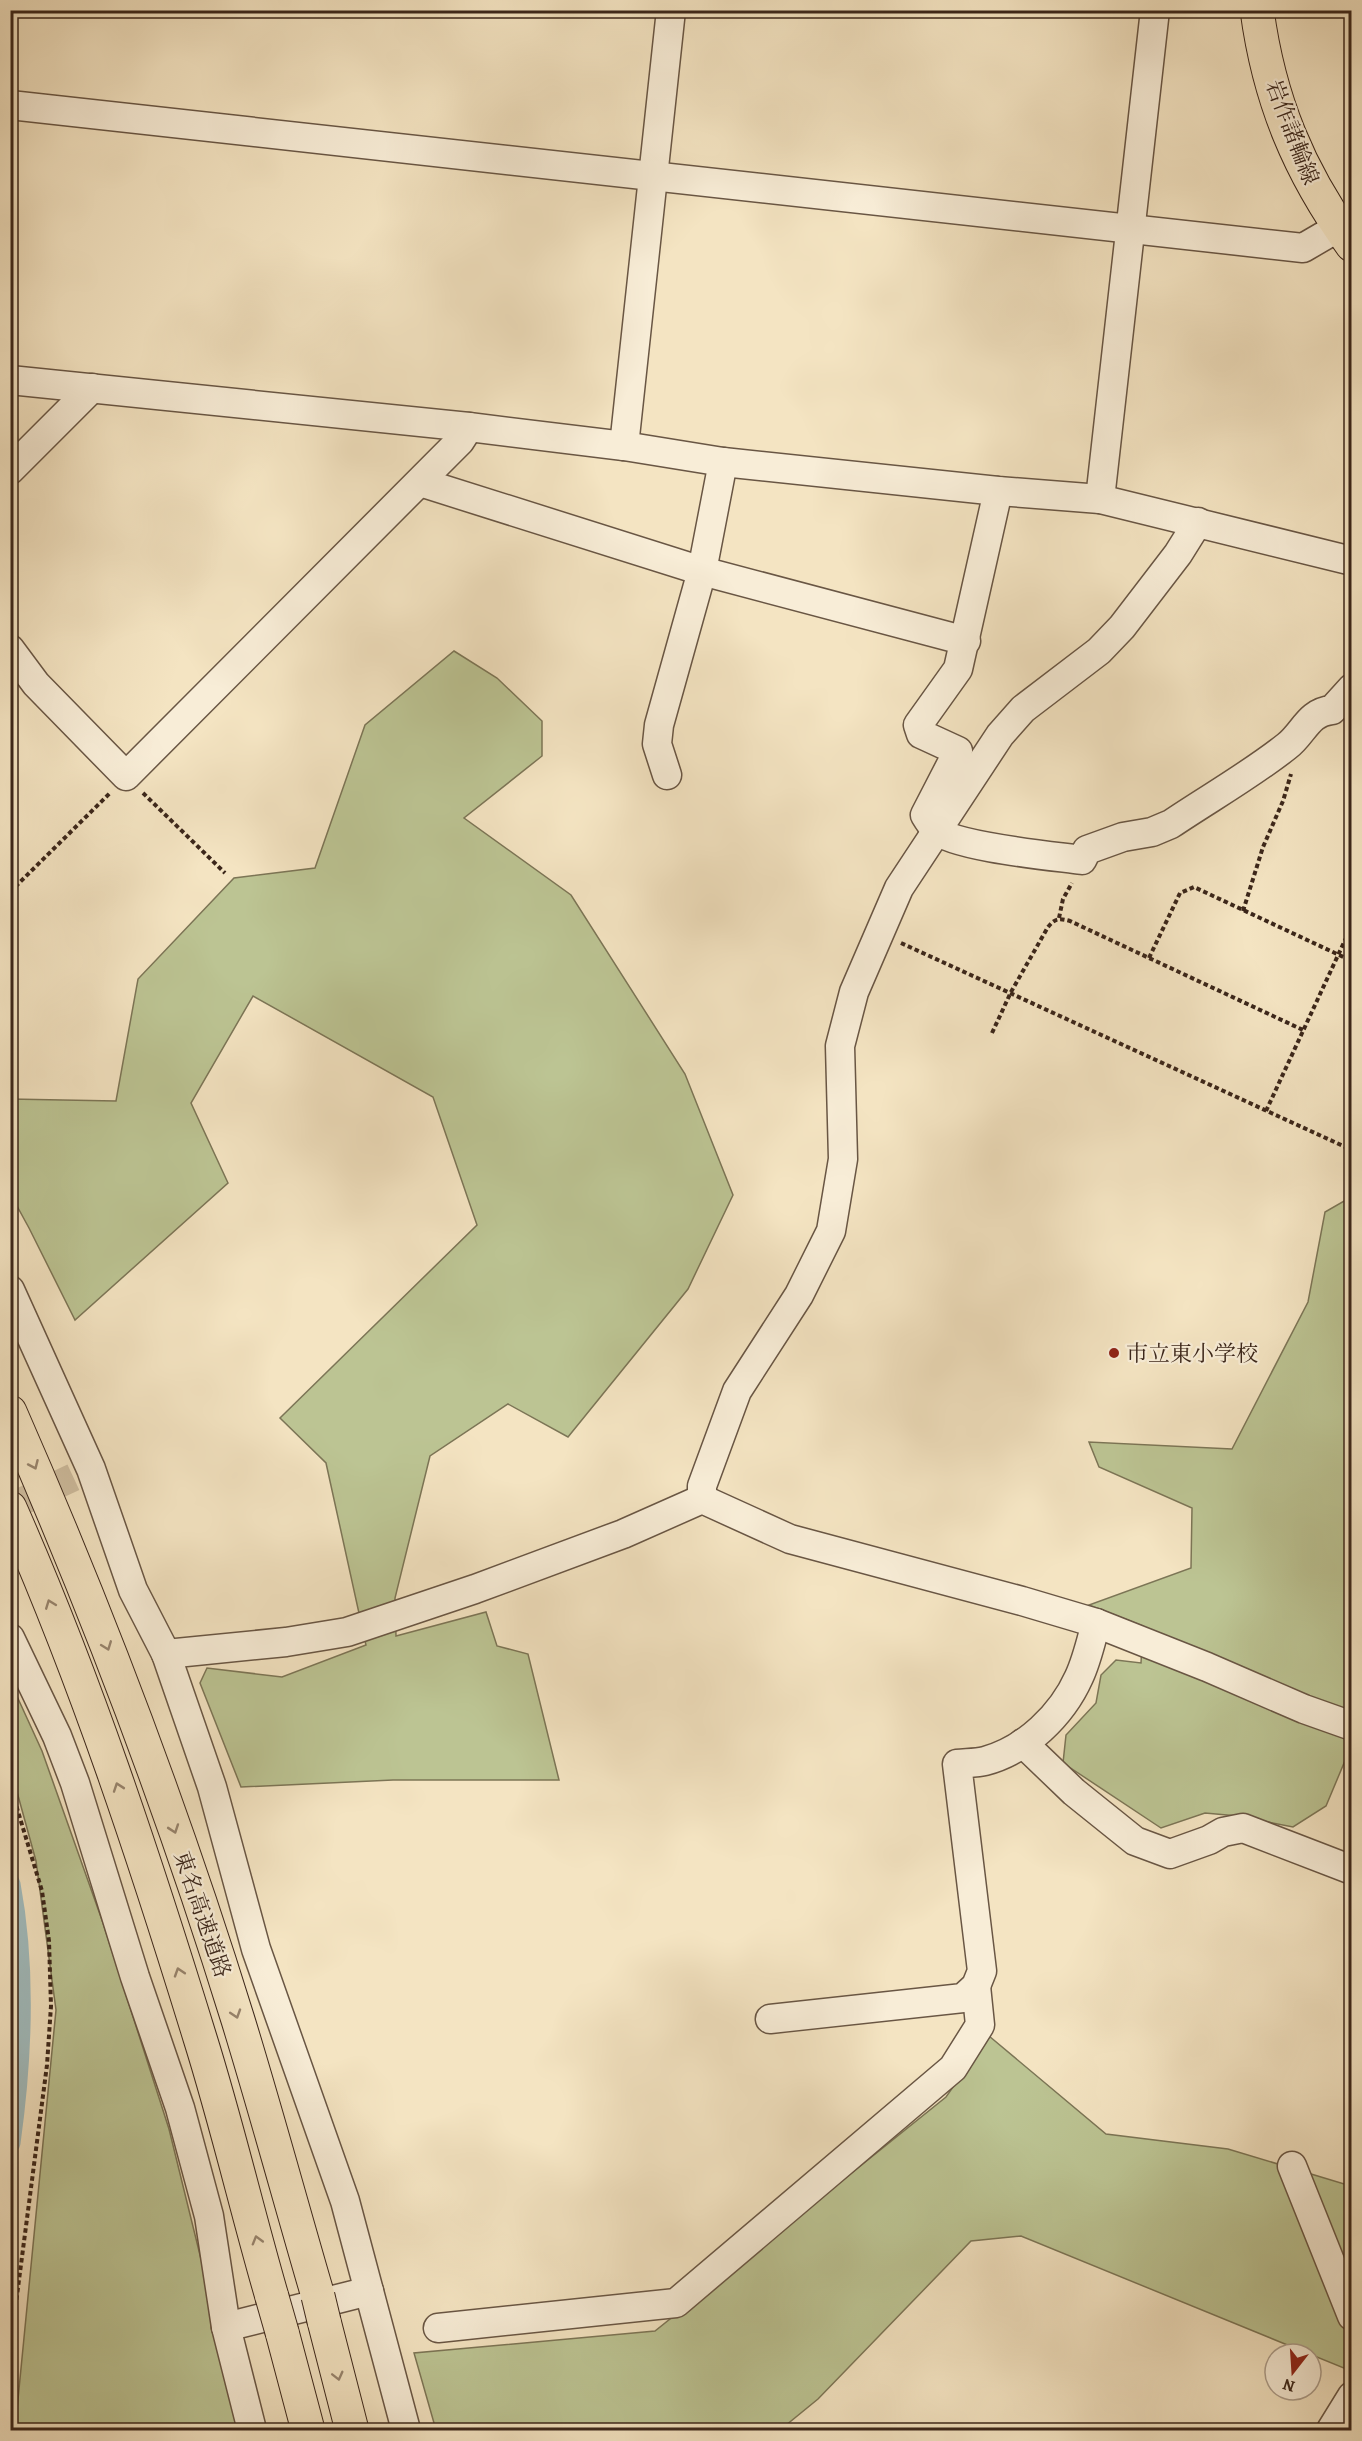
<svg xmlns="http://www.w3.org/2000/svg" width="1362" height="2441" font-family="Alegreya,'Noto Serif JP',serif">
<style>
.green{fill:#bcc493;stroke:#7c7556;stroke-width:1.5}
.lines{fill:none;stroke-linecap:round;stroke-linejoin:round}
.canal{stroke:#a1bcbe;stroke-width:21}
.minor-tunnel{stroke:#cfbea0;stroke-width:28;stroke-dasharray:28 14;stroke-linecap:butt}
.minor-casing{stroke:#695644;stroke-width:31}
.major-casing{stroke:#3b261a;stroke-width:35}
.highway-casing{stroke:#3b261a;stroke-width:35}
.path{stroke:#3b261a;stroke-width:4;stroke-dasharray:4.5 3;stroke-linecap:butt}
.minor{stroke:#f8edd7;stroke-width:28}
.major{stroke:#f4e4c2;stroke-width:33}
.highway{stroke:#f4e4c2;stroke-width:33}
.highway-bridge-casing{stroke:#3b261a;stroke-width:35;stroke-linecap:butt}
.highway-bridge{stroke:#f4e4c2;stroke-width:33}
.oneway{stroke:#98856e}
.poi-dot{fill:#8f2418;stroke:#f8edd7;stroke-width:2}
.labels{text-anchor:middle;stroke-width:4.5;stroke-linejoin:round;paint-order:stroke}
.street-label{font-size:22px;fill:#3b261a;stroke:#f8edd7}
.poi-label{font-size:22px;fill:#3b261a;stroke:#f8edd7;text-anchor:start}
</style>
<rect width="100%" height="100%" fill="#f4e4c2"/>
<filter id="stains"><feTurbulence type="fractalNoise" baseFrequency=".00333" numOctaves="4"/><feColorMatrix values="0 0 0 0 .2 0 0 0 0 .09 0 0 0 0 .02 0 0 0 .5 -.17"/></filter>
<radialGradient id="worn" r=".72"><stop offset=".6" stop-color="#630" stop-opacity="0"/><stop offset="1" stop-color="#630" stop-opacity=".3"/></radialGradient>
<g class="green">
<path d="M454,651L497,678L542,721V756L464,818L571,895L685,1074L733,1195L688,1289L568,1437L508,1404L430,1456L395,1598L396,1636L486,1612L497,1646L528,1654L559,1780H393L241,1787L200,1683L207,1668L282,1677L366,1645L326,1463L280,1418L477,1225L433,1097L253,996L191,1103L228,1183L75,1320L29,1228L11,1195L10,1099L116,1101L138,979L234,878L315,868L365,725Z"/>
<path d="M1351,1197L1352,1744L1326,1806L1293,1827L1238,1816L1205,1813L1161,1828L1063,1763L1066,1735L1096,1703L1101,1675L1116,1660L1141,1663L1143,1626L1089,1605L1191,1568L1192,1508L1099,1467L1089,1442L1232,1449L1308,1302L1325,1212Z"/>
<path d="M10,1681L42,1751L103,1923L169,2129L243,2430H15L56,2010L36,1861L11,1770Z"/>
<path d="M989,2036L1106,2134L1228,2149L1351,2186V2371L1021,2236L971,2241L818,2399L780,2430H436L414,2353L655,2331L946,2097Z"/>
</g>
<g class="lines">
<path class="canal" d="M10,1884C26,1970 22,2057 10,2143"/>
<path class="minor-tunnel" d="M10,1507L91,1469"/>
<defs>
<g id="minor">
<path d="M10,105L1303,248L1339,227"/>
<path d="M10,380L469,427L624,446L723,462L998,491L1100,499L1352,561"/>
<path d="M624,446L671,10"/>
<path d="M10,470L92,388"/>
<path d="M420,482L702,571L966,641"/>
<path d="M998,491L958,669L918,725L921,734L958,751L925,815C928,820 932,826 936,830C955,847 1053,856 1082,860L1087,850L1123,837L1152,832L1171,824C1208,799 1252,774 1287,746C1304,733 1308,712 1332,710L1352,688"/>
<path d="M1100,499L1155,10"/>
<path d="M10,649L36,684L126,776L460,441L469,427"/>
<path d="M667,775L657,744L659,725L702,571L723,462"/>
<path d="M10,1290L91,1469L133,1590L166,1654L212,1787L256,1949L345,2201L406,2430"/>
<path d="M702,1499V1486L737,1391L799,1295L831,1231L843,1159L840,1046L854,992L899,888L1000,735L1023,709L1099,651L1122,627L1178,554L1198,522"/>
<path d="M10,1638L57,1736L75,1783L135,1977L180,2108L209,2216L226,2327L252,2430"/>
<path d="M166,1654L286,1642L347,1632L475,1589L623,1534L702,1499L790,1539L1022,1601L1096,1623L1207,1667L1304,1709L1352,1726"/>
<path d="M1023,1743L1074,1792L1135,1841L1170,1854L1209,1840L1223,1832L1243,1828L1352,1870"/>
<path d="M770,2019L963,1998L976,1986L982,1971L957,1764C966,1763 977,1763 985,1761C1026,1750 1062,1715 1079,1677C1087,1660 1091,1641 1096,1623"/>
<path d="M1292,2166L1352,2316"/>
<path d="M226,2327L369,2291"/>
<path d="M438,2328L676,2303L953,2068L980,2025L976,1986"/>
<path d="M1331,2430L1352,2396"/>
</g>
<path id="major" d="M1257,10C1269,100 1299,172 1352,245"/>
<g id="highway">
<path d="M10,1412C97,1610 174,1813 238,2020C266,2111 291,2204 318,2296"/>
<path d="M10,1508C86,1680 145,1859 200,2038C227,2124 247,2211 272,2297"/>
<path d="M324,2321L352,2430"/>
<path d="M282,2332L308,2430"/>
</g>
</defs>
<use href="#minor" class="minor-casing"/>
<use href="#major" class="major-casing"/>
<use href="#highway" class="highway-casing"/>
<g class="path">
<path d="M143,793L225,873"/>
<path d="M10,892L110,793"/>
<path d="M1243,911L1263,847L1283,801L1291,774"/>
<path d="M1059,918L1063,899L1072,883"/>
<path d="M901,943L1352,1150"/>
<path d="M1149,958L1180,893L1194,887L1352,961"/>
<path d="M992,1033L1011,992L1048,927C1055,918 1059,918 1070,921L1303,1030"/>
<path d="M1266,1111L1352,925"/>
<path d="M10,1785L42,1891L49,1941L51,2006L47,2065L10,2349"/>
</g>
<use href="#minor" class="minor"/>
<use href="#major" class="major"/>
<use href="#highway" class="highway"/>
<defs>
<g id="highway-bridge">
<path d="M318,2296L324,2321"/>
<path d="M272,2297L282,2332"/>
</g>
</defs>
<use href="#highway-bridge" class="highway-bridge-casing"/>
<use href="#highway-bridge" class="highway-bridge"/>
</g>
<defs><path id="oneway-chevron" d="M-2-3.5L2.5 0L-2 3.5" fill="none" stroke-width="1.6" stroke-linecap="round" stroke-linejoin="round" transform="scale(1.5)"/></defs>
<g class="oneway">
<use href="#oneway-chevron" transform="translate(34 1465) rotate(66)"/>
<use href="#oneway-chevron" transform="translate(50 1604) rotate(-111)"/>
<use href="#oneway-chevron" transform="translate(107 1646) rotate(69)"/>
<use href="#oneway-chevron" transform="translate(118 1787) rotate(-109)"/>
<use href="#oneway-chevron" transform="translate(174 1829) rotate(71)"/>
<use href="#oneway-chevron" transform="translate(179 1972) rotate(-108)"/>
<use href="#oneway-chevron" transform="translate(236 2014) rotate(72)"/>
<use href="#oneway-chevron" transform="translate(257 2240) rotate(-106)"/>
<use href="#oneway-chevron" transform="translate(338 2376) rotate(76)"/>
</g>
<circle class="poi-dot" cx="1114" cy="1353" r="6"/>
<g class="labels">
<g class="street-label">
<text transform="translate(1293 132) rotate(69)" y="8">岩作諸輪線</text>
<text transform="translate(203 1914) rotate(71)" y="8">東名高速道路</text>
</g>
<g class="poi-label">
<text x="1126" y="1361">市立東小学校</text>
</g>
</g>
<rect width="1362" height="2441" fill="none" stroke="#f4e4c2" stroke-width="36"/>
<rect x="12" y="12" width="1338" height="2417" fill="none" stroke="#3b261a" stroke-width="3"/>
<rect x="18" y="18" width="1326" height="2405" fill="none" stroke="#3b261a" stroke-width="1.5"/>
<g transform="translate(1293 2372) rotate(197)"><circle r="28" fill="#f8edd7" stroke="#ac9d8b" stroke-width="1.5"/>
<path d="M0-4.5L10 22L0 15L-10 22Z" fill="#8f2418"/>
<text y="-9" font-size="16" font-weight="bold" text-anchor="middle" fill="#3b261a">N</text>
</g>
<rect width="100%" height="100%" filter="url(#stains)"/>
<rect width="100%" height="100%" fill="url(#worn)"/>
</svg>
